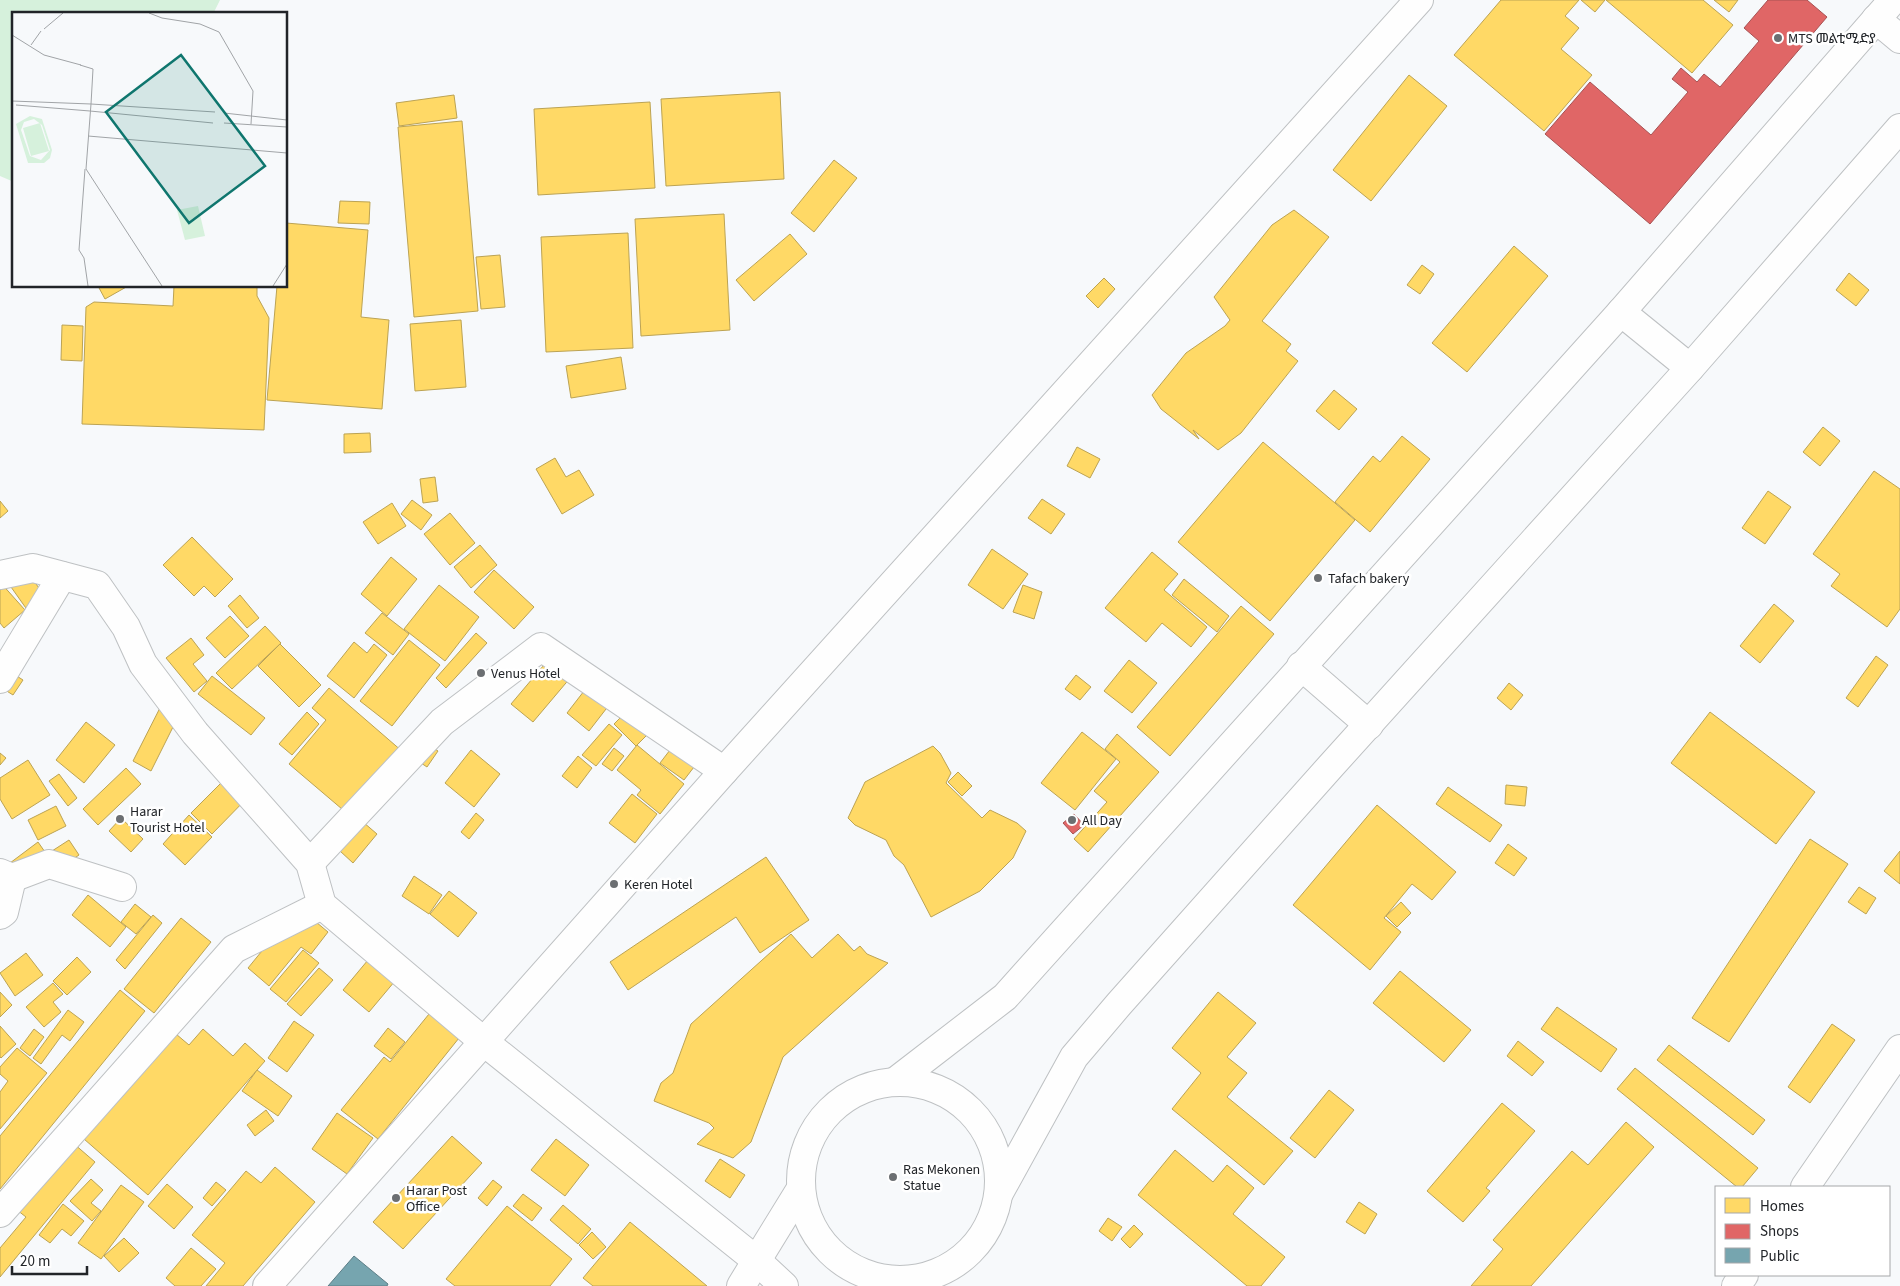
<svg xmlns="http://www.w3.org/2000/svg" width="1900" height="1286" font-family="'Source Sans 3','Noto Sans Ethiopic',sans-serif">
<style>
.green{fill:#d6f1dc}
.homes{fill:#ffd966;stroke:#bca353}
.shops{fill:#e06666;stroke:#a75253}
.public{fill:#76a5af;stroke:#5c7e86}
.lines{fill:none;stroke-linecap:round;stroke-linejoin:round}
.street-casing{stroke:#bec1c3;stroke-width:30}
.secondary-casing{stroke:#bec1c3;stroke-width:30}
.street{stroke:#fefefe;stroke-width:28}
.secondary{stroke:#fefefe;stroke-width:28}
.poi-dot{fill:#6c6f72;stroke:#fff;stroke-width:2}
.labels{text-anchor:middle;stroke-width:5;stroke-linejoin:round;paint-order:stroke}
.poi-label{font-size:14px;fill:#212428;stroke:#fff;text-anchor:start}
.inset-road{fill:none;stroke:#a1a4a7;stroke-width:1}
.view{fill:#0f766e;fill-opacity:0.15;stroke:#0f766e;stroke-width:2.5}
.inset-edge{fill:none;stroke:#212428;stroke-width:2.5}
</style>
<rect width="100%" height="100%" fill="#f7f9fb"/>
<path class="green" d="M0,0H220L213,14H14V182L0,176Z"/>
<g class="homes">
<path d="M1501,0H1579L1565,16L1579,28L1561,49L1592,75L1544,131L1454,55Z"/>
<path d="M1581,0H1605L1595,12Z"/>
<path d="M1606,0H1703L1733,25L1692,73Z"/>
<path d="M1714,0H1738L1729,12Z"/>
<path d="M1409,75L1447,106L1371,201L1333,170Z"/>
<path d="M780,92L784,179L666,186L661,99Z"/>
<path d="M454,95L457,118L399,126L396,103Z"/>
<path d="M650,102L655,188L538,195L534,109Z"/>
<path d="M462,121L478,311L414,317L398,127Z"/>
<path d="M834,160L857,178L814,232L791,213Z"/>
<path d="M340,201L370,202L369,224L338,223Z"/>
<path d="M1294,210L1329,237L1262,321L1291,344L1286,351L1298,361L1241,433L1218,450L1193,430L1199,439L1161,409L1152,395L1186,353L1225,326L1230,320L1214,297L1272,225Z"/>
<path d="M724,214L730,330L641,336L635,219Z"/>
<path d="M286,223L368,230L361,317L389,320L382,409L267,400L277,286H286Z"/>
<path d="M628,233L633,348L546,352L541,237Z"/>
<path d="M790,234L807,254L754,301L736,280Z"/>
<path d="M1514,246L1548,276L1467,372L1432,343Z"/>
<path d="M500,255L505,307L481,309L476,257Z"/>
<path d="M1422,265L1434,274L1420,294L1407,285Z"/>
<path d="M1849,273L1869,290L1856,306L1836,290Z"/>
<path d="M1104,278L1115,289L1098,308L1086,296Z"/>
<path d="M98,286H128L105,299Z"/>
<path d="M174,286H257V296L269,318L264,430L82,424L86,307L94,302L173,306Z"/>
<path d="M461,320L466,387L415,391L410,324Z"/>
<path d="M62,325L83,326L82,361L61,360Z"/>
<path d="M621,357L626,389L571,398L566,366Z"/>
<path d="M1334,390L1357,409L1339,430L1316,411Z"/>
<path d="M1823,427L1840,441L1820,466L1803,452Z"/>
<path d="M370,433L371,452L344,453V434Z"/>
<path d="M1402,436L1430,459L1370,532L1335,502L1373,456L1380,462Z"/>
<path d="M1263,442L1355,520L1270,621L1178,542Z"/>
<path d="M1077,447L1100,459L1090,478L1067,466Z"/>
<path d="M555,458L566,477L579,470L594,495L562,514L536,469Z"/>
<path d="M1874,471L1900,489V609L1887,627L1831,586L1840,574L1813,554Z"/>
<path d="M435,477L438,501L423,503L420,479Z"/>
<path d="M1768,491L1791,507L1765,544L1742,528Z"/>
<path d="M1042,499L1065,514L1051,534L1028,518Z"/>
<path d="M412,500L432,515L421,530L401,514Z"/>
<path d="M0,501L8,511L0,518Z"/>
<path d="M392,503L406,526L378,544L363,522Z"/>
<path d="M450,513L475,543L450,565L424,534Z"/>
<path d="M192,537L233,579L215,597L204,586L194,596L163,565Z"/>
<path d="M480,545L497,565L471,588L454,567Z"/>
<path d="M992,549L1028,574L1003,609L968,585Z"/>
<path d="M1152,552L1178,574L1164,590L1207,627L1191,647L1162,623L1146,642L1105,608Z"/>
<path d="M391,557L417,579L387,616L361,594Z"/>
<path d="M494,570L534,607L514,629L474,592Z"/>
<path d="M29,574L46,598L28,611L11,587Z"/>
<path d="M1184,579L1229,616L1217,632L1172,595Z"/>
<path d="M0,582L25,610L4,628L0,623Z"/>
<path d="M439,585L479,617L445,661L404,629Z"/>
<path d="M1023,585L1042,592L1034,619L1013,612Z"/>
<path d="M240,595L259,618L247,628L228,606Z"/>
<path d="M1774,604L1794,621L1760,663L1740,646Z"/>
<path d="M1241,606L1274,634L1170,756L1137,727Z"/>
<path d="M382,613L409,634L393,655L365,633Z"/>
<path d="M230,616L249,636L225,658L206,638Z"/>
<path d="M265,626L281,643L232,689L216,673Z"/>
<path d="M476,633L487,643L446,688L436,678Z"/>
<path d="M191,638L204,655L193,664L207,681L194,692L166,658Z"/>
<path d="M409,640L440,665L392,726L360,701Z"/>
<path d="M354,642L367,653L374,644L387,655L354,698L327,676Z"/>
<path d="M280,644L321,685L299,707L258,666Z"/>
<path d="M1876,656L1888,665L1858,707L1846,698Z"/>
<path d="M549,659L571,677L533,722L511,704Z"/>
<path d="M1129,660L1157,683L1132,713L1104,691Z"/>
<path d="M12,673L23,680L13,695L2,688Z"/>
<path d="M1076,675L1091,687L1080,700L1065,689Z"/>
<path d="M212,676L265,718L251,735L198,694Z"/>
<path d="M591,682L613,700L589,731L567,713Z"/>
<path d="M1509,683L1523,695L1511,710L1497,698Z"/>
<path d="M329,688L403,752L349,815L289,764L326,720L312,708Z"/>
<path d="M165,698L183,707L151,771L133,761Z"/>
<path d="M630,708L652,730L636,746L614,724Z"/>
<path d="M307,712L319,724L292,755L279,744Z"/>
<path d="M1710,712L1815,792L1776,844L1671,763Z"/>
<path d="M86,722L115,745L84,783L56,760Z"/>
<path d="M609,724L622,735L596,766L582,755Z"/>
<path d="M1082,732L1116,759L1075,810L1041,783Z"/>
<path d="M1117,734L1159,772L1088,852L1074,839L1107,802L1094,791L1120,762L1105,749Z"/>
<path d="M429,745L438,751L427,767L418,761Z"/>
<path d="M637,745L684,784L660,814L637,795L641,790L617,770Z"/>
<path d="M933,746L940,753L951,773L946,783L982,818L990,810L1017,823L1026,831L1013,858L980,891L931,917L904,865L894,856L886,840L855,825L848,818L865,782Z"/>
<path d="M614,748L624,756L612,771L602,764Z"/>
<path d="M471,750L500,774L474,807L445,783Z"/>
<path d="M670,750L694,767L684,780L660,763Z"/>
<path d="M0,753L6,758L0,765Z"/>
<path d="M578,756L592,768L577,788L562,776Z"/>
<path d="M28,760L50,795L12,819L0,799V778Z"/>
<path d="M126,768L141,784L98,825L83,809Z"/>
<path d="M958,772L972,786L962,796L948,782Z"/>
<path d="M59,774L77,798L68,806L49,781Z"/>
<path d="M230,774L251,794L212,834L191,813Z"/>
<path d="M1506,785L1527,787L1525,806L1505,804Z"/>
<path d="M1448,787L1502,825L1490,842L1436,804Z"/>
<path d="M632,794L657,814L635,843L609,823Z"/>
<path d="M1377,805L1456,872L1432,900L1412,884L1384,918L1401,932L1370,970L1293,905Z"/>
<path d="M56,806L66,826L38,840L28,820Z"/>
<path d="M476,813L484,820L469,839L461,832Z"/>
<path d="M189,815L212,837L185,865L163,844Z"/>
<path d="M121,818L143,839L131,852L109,831Z"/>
<path d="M363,822L377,834L353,863L340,851Z"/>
<path d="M1810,839L1848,864L1729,1042L1692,1018Z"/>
<path d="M69,840L79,855L63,866L52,851Z"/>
<path d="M38,842L52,862L24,883L10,863Z"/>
<path d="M1508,844L1527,858L1514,876L1495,863Z"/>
<path d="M1900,851V884L1884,871Z"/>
<path d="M766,857L809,920L760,953L736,917L628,990L610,962Z"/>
<path d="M414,876L442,895L429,914L402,896Z"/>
<path d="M1859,887L1876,898L1866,914L1848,902Z"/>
<path d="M449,891L477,913L458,937L430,914Z"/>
<path d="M88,895L126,927L110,947L72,915Z"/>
<path d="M1401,902L1411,913L1397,927L1386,916Z"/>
<path d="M135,904L151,917L136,934L121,922Z"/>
<path d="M298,907L328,932L311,954L301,947L269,986L248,968Z"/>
<path d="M153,915L162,923L125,969L116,960Z"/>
<path d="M181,918L211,942L154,1013L124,989Z"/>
<path d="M791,934L812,958L838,934L854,951L860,946L867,954L888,963L783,1057L751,1142L733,1158L697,1144L714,1128L709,1123L654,1101L661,1083L673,1073L691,1024Z"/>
<path d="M303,950L319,963L286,1002L270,989Z"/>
<path d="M26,953L43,975L15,996L0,973Z"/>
<path d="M373,954L400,975L369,1012L343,990Z"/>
<path d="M77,957L91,972L67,995L53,981Z"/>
<path d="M319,968L333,980L301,1016L287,1004Z"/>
<path d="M1400,971L1471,1030L1444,1062L1373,1003Z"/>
<path d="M53,983L63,994L53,1002L61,1012L44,1027L26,1007Z"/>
<path d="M120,990L145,1011L0,1189V1136Z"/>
<path d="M0,992L12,1005L0,1017Z"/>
<path d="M1218,992L1256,1023L1227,1057L1247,1073L1227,1097L1293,1151L1264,1185L1172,1109L1201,1073L1172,1048Z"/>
<path d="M1557,1007L1617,1049L1601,1072L1541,1029Z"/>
<path d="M68,1010L84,1022L70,1041L62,1035L41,1064L33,1058Z"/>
<path d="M429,1014L459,1038L378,1139L341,1110L384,1057L390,1062Z"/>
<path d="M294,1021L314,1035L287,1072L268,1058Z"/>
<path d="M1832,1024L1855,1040L1810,1103L1788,1087Z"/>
<path d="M0,1026L16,1044L1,1058L0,1057Z"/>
<path d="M388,1028L405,1042L391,1059L374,1046Z"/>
<path d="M34,1029L44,1037L30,1056L20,1048Z"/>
<path d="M203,1029L233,1056L245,1043L265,1061L148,1195L84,1139L176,1034L189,1045Z"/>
<path d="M1518,1041L1544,1062L1532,1076L1507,1056Z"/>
<path d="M1669,1045L1765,1120L1753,1135L1657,1060Z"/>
<path d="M17,1048L47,1073L0,1129V1092L8,1081L0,1074V1067Z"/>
<path d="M1635,1068L1758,1168L1742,1187H1737L1617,1089Z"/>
<path d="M257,1070L292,1096L278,1116L242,1091Z"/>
<path d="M1329,1090L1354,1110L1315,1158L1290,1138Z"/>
<path d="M1502,1103L1535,1131L1486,1188L1490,1191L1463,1222L1427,1191Z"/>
<path d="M266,1110L274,1121L255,1136L247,1125Z"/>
<path d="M337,1113L373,1138L347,1174L312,1149Z"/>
<path d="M1626,1122L1654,1147L1531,1286H1471L1503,1249L1493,1240L1572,1151L1588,1165Z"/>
<path d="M452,1136L482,1163L403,1249L373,1222Z"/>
<path d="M556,1139L589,1165L565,1196L531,1170Z"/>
<path d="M73,1143L95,1162L0,1277V1248L26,1217L17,1210Z"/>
<path d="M1175,1150L1213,1182L1227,1165L1254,1188L1233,1214L1285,1257L1261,1286H1247L1138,1195Z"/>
<path d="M720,1159L745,1175L730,1198L705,1181Z"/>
<path d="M275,1167L315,1202L243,1286H206L225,1263L192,1235L246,1171L261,1183Z"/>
<path d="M91,1179L103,1190L91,1203L101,1211L92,1221L70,1201Z"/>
<path d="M493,1180L502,1187L487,1206L478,1198Z"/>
<path d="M216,1182L226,1190L212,1206L203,1198Z"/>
<path d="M167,1184L193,1207L174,1229L148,1206Z"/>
<path d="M121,1185L144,1202L101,1259L78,1243Z"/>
<path d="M523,1194L542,1208L532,1221L513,1206Z"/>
<path d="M1359,1202L1377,1214L1365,1234L1346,1222Z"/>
<path d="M63,1204L84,1221L71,1236L62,1229L50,1243L39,1235Z"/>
<path d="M563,1205L591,1229L578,1244L550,1220Z"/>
<path d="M507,1206L572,1259L550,1286H455L446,1279Z"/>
<path d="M1108,1218L1122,1227L1112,1241L1099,1231Z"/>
<path d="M630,1222L707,1286H593L583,1278Z"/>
<path d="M1134,1225L1143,1234L1130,1248L1121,1239Z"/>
<path d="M592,1232L606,1247L593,1259L579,1245Z"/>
<path d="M124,1238L139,1253L119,1272L104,1256Z"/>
<path d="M191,1248L216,1269L201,1286H175L166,1278Z"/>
</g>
<g class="shops">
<path d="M1768,0H1807L1827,17L1650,224L1545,134L1590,82L1651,135L1688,92L1672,79L1681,68L1697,82L1704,74L1720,87L1759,41L1744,28Z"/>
<path d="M1074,814L1084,825L1073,834L1063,823Z"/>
</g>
<path class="public" d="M354,1256L388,1284L387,1286H328Z"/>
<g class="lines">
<defs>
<g id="street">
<path d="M0,575L33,568L97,585L126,627L143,664L195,733L310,863L322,905L483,1041L756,1260L784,1286"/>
<path d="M0,679L62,576"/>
<path d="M310,863L442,722L541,647L724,771"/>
<path d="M0,873L12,878L49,864L122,887"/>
<path d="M0,915L4,912L12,878"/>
<path d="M1805,1187L1900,1049"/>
<path d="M0,1213L234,949L322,905"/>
<path d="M1736,1286L1744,1275"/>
</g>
<g id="secondary">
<path d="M1876,19L1900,39"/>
<path d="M1621,312L1690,368"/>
<path d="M1301,666L1369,725"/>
<path d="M896,1081L1005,997L1621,312L1893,0"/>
<circle cx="900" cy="1181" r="99"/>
<path d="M999,1193L1074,1057L1119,1004L1330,767L1690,368L1900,128"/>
<path d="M267,1286L724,771L1419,0"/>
<path d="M741,1286L800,1190"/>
</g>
</defs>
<use href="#street" class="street-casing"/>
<use href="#secondary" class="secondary-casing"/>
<use href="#street" class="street"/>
<use href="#secondary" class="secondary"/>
</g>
<g class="poi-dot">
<circle cx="1778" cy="38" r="5"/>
<circle cx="1318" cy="578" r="5"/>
<circle cx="481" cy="673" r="5"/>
<circle cx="120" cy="819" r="5"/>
<circle cx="1072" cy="820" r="5"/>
<circle cx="614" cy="884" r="5"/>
<circle cx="893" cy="1177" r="5"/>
<circle cx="396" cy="1198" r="5"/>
</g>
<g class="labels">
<g class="poi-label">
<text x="1788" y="43">MTS መልቲሚድያ</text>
<text x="1328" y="583">Tafach bakery</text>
<text x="491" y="678">Venus Hotel</text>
<text x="130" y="816">Harar<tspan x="130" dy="16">Tourist Hotel</tspan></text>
<text x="1082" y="825">All Day</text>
<text x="624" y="889">Keren Hotel</text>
<text x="903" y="1174">Ras Mekonen<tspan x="903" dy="16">Statue</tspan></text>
<text x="406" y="1195">Harar Post<tspan x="406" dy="16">Office</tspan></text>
</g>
</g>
<g transform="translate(12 12)">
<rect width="275" height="275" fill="#f7f9fb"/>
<path d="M18,104L30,107L40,138L38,146L32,151H16L4,112ZM22,107L30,113L38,138L29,148L18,144L9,118L12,110ZM28,111L37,139L19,144L11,116ZM186,194L193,224L173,228L165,198Z" fill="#d6f1dc" fill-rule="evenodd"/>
<path class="inset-road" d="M137,1L150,6L188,12L207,20L241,79L239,112M32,17L51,1M0,23L32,43L69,53M19,33L29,19M68,53L81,57L79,92L203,100M0,89L79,92L74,157L150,274M4,93L78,99M78,99L201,111M212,101L275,108M212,111L275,115M76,124L275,141M73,157L67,238L72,246L76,274M261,274L275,252"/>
<path class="view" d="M169,43L253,154L177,211L94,100Z"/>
<rect width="275" height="275" class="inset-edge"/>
</g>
<rect x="1715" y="1186" width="175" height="90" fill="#ffffff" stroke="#a6a7a9"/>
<rect x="1725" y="1198" width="25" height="15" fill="#ffd966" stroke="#a6a7a9"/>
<text x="1760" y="1211" font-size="15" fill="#212428">Homes</text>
<rect x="1725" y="1224" width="25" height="15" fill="#e06666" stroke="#a6a7a9"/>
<text x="1760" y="1236" font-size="15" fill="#212428">Shops</text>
<rect x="1725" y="1248" width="25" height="15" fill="#76a5af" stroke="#a6a7a9"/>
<text x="1760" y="1261" font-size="15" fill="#212428">Public</text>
<path d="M12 1266v8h75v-8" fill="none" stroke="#212428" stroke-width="2.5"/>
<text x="20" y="1266" font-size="15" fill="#212428" stroke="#ffffff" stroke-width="4" paint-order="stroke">20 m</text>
</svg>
